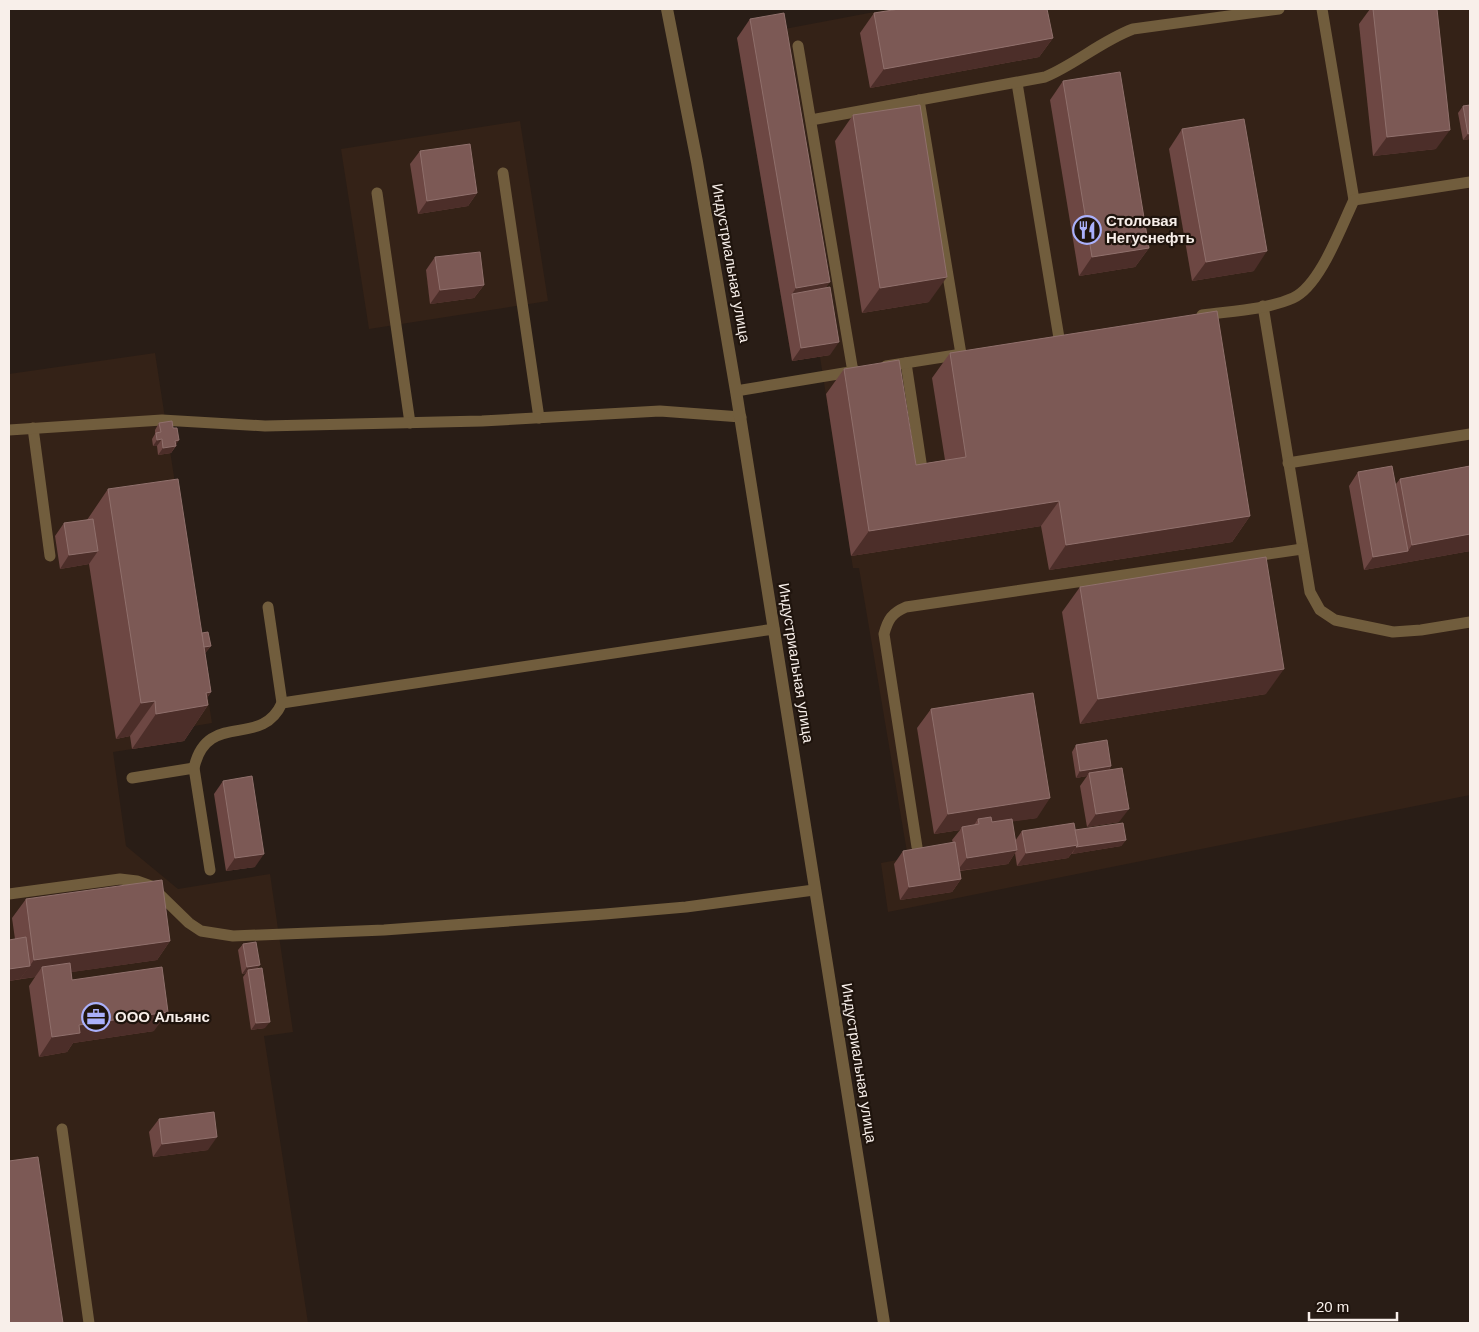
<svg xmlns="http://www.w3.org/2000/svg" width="1479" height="1332" font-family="Arial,sans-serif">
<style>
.built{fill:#342217}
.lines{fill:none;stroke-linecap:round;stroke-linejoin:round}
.lane{stroke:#715d3d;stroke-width:11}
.street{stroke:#715d3d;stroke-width:12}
.wall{fill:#6d4743}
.shaded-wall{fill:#4c2e29}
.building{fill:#7c5955;stroke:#90706c}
.labels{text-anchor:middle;stroke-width:4.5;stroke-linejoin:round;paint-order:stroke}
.poi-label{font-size:15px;font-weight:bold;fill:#f8efea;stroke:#1f140d;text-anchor:start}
.street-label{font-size:15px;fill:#f8efea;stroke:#1f140d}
</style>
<rect width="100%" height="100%" fill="#291d16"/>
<g class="built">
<path d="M890,9H1470V795L888,912L881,863L908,858L859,568H853L820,357L792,361L737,38Z"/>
<path d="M520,121L548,301L369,329L341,149Z"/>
<path d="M155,353L199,639L204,638L206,652L201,654L212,723L182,728L184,741L113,752L126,846L178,889L270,874L293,1032L264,1036L308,1323H9V374Z"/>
</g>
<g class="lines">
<g class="lane">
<path d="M1322,9L1354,200L1470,182"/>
<path d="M798,46L853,372"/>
<path d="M1017,83L1059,338"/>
<path d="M919,100L961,354"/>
<path d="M811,120L1045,77C1076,64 1101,41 1133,29L1279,9"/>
<path d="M503,173L539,418"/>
<path d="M377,193L410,423"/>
<path d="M1263,306L1310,592L1320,610L1335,620L1393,632L1421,630L1470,622"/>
<path d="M1202,315C1231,311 1266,310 1293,298C1320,286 1341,227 1354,200"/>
<path d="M906,363L922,469"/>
<path d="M886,366L962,354"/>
<path d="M736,391L856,371"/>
<path d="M33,428L50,556"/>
<path d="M9,430L162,420L265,426L482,421L660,411L741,417"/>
<path d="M1288,463L1470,434"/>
<path d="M268,607L282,703"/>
<path d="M132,778L194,768"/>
<path d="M917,847L884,634C888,619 892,613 906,607L1302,549"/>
<path d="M210,870L194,768C207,709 261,750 282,703L774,629"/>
<path d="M9,894L120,879L137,881L151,886L189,923L201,931L233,936L384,930L605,914L686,907L814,890"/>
<path d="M62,1129L89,1323"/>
</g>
<path class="street" d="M667,9L697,162L736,391L884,1323"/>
</g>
<g class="wall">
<path d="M1370,9H1437L1436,149L1373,156L1359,24Z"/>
<path d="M874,13L1053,38L1039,57L870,88L860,33Z"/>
<path d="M750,19L826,288L830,355L792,361L737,38Z"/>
<path d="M1063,81L1149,248L1135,267L1079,276L1050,100Z"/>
<path d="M1463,106L1470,139L1463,140L1458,113Z"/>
<path d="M853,115L929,302L862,313L835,141Z"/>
<path d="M1182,129L1254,271L1192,281L1169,149Z"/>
<path d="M420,151L477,193L468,206L418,214L410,164Z"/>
<path d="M435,257L484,285L474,298L430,304L426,270Z"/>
<path d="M950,353L1250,516L1232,542L1049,570L1041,526L851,556L826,394L844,369L916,465L945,460L932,378Z"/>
<path d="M159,423L176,445V446L171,453L158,455L157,446H153L152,439L155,434V430Z"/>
<path d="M1470,466V551L1364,570L1349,486L1358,472L1395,485L1400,479Z"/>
<path d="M108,489L211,646L206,652L205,653L211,692L207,698L208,705L184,741L132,749L130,736L116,739L89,564L60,569L55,536L64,523L87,520Z"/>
<path d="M1080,587L1266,694L1080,724L1062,612Z"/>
<path d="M931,709L1037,818L1012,821L1015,841L1022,831L1075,830L1126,840L1121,846L1072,854V853L1068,858L1017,866L1015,853L1008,864L960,871L961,879L952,892L900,900L894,864L903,851L953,843L952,840L960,830L934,834L917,728Z"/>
<path d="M1076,745L1111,766L1109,770L1119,822L1087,827L1080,786L1087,776L1076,778L1072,752Z"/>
<path d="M223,781L255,867L226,871L214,794Z"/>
<path d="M26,899L170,941L157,960L71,972L72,980L154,1031L73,1043L67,1052L39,1057L29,986L35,977L9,981L15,939L12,918Z"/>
<path d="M243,944L257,969L265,1028L251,1030L243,977L246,973L242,974L238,950Z"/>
<path d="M159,1119L208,1150L153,1157L149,1132Z"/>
</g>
<g class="shaded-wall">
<path d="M1053,38L1039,57L870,88L884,69Z"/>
<path d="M1450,130L1436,149L1373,156L1387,137Z"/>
<path d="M1470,133V139L1463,140L1468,134Z"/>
<path d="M477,193L468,206L418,214L427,201Z"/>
<path d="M1149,248L1135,267L1079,276L1092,257Z"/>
<path d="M1267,251L1254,271L1192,281L1206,262Z"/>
<path d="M947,277L929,302L862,313L880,288Z"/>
<path d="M830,282L817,301L792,294L796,288Z"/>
<path d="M484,285L474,298L430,304L440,290Z"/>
<path d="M839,342L830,355L792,361L801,348Z"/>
<path d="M162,439L157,446H153L157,440Z"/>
<path d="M179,440L171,453L158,455L163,448L175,441Z"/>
<path d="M1059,501L1041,526L851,556L869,531Z"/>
<path d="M1250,516L1232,542L1049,570L1066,545Z"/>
<path d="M1470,534V551L1364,570L1373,557L1408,551L1412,545Z"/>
<path d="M98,551L89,564L60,569L69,555Z"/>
<path d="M211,646L206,652L175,657L180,651Z"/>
<path d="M1284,669L1266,694L1080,724L1098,699Z"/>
<path d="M211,692L201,707L208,705L184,741L132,749L156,714L206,693Z"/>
<path d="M155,701L130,736L116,739L141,703Z"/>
<path d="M1111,766L1107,773H1089L1087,776L1076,778L1080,771Z"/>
<path d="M1050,798L1037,818L977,827L979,824L978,819L972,828L962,827L960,830L934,834L948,814Z"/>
<path d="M1129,809L1119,822L1087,827L1096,814Z"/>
<path d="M1126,840L1121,846L1072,854L1076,847Z"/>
<path d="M1078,845L1068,858L1017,866L1026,853Z"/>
<path d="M1017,850L1008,864L957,871L967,858Z"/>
<path d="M264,854L255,867L226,871L235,858Z"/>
<path d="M961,879L952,892L900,900L909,887Z"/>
<path d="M170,941L157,960L44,976L42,967L35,977L20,979L34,960Z"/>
<path d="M260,965L255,972L248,970L246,973L242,974L247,967Z"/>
<path d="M30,966L20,979L9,981V969Z"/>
<path d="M168,1012L154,1031L73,1043L67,1052L39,1057L52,1037L79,1025Z"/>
<path d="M270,1022L265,1028L251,1030L256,1023Z"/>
<path d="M217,1137L208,1150L153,1157L162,1144Z"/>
</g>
<g class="building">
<path d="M899,9H1047L1053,38L884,69L874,13Z"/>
<path d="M1373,9H1437L1450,130L1387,137Z"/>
<path d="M784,13L830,282L796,288L750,19Z"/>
<path d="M1120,72L1149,248L1092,257L1063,81Z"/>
<path d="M920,105L947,277L880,288L853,115Z"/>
<path d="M1470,105V133L1468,134L1463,106Z"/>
<path d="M1244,119L1267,251L1206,262L1182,129Z"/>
<path d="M470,144L477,193L427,201L420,151Z"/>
<path d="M480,252L484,285L440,290L435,257Z"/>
<path d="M830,287L839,342L801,348L792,294Z"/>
<path d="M1217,311L1250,516L1066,545L1059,501L869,531L844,369L899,360L916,465L966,457L950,353Z"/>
<path d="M172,421L173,428H177L179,440L175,441L176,446L163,448L162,439L157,440L156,433L161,432L159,423Z"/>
<path d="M1392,466L1408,551L1373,557L1358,472Z"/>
<path d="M1470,466V534L1412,545L1400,479Z"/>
<path d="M178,479L211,692L206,693L208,705L156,714L155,701L141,703L108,489Z"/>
<path d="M93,519L98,551L69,555L64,523Z"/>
<path d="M1266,557L1284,669L1098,699L1080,587Z"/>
<path d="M208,632L211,646L204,647L202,633Z"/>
<path d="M1033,693L1050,798L948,814L931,709Z"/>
<path d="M1107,740L1111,766L1080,771L1076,745Z"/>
<path d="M1122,768L1129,809L1096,814L1089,773Z"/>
<path d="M252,776L264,854L235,858L223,781Z"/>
<path d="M991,817L992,822L1012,819L1017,850L967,858L962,827L979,824L978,819Z"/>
<path d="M1074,823L1078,845L1026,853L1022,831Z"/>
<path d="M1123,823L1126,840L1076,847L1078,845L1075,830Z"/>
<path d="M955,842L961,879L909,887L903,851Z"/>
<path d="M162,880L170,941L34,960L26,899Z"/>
<path d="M26,937L30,966L9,969V940Z"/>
<path d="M256,942L260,965L247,967L243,944Z"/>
<path d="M70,963L72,980L162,967L168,1012L79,1025L80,1033L52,1037L42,967Z"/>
<path d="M262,968L270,1022L256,1023L248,970Z"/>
<path d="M214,1112L217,1137L162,1144L159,1119Z"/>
<path d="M38,1157L63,1323H9V1161Z"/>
</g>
<defs>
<symbol id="restaurant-ring" viewBox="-11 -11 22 22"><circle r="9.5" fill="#1f140d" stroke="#aab0fb" stroke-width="1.5"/><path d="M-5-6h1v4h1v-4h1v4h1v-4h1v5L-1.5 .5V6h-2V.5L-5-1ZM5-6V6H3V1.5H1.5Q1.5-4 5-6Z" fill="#aab0fb"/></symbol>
<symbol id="office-ring" viewBox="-11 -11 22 22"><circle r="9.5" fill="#1f140d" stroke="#aab0fb" stroke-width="1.5"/><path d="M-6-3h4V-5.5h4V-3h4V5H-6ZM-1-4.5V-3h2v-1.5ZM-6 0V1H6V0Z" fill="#aab0fb"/></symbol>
</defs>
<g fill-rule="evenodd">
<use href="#restaurant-ring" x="1071" y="214" width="32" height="32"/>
<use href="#office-ring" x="80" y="1001" width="32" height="32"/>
</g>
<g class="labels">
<g class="poi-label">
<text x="1106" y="226">Столовая<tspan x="1106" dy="17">Негуснефть</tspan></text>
<text x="115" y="1022">ООО Альянс</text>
</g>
<g class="street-label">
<text transform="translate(731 263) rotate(80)" y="5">Индустриальная улица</text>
<text transform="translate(796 663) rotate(81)" y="5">Индустриальная улица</text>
<text transform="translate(859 1063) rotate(81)" y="5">Индустриальная улица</text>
</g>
</g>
<rect width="1479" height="1332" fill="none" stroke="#f8efea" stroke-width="20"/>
<path d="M1309 1312v8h88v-8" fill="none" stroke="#f8efea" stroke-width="2.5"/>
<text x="1316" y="1312" font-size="15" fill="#f8efea" stroke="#1f140d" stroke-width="4" paint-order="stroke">20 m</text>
</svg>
